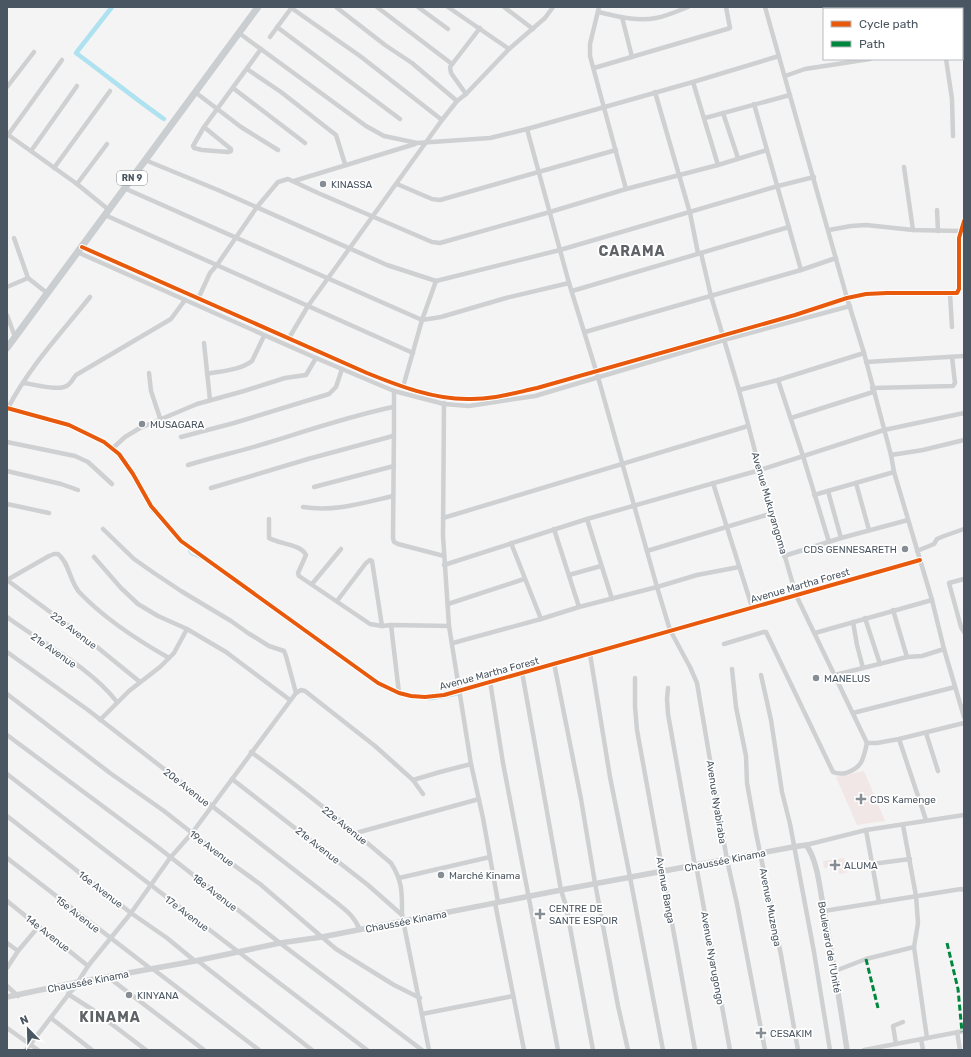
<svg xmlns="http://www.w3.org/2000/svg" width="971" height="1057" font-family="Rubik,sans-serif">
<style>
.medical{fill:#f1e7e6}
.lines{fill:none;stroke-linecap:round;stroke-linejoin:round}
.stream{stroke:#aee2f0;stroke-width:1}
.canal{stroke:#aee2f0;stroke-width:4.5}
.minor{stroke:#ced0d2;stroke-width:4.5}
.tertiary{stroke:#ced0d2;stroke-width:5.5}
.primary{stroke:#caced1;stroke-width:7}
.quiet{stroke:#00873e;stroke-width:3;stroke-dasharray:6 3;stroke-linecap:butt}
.cycleway-casing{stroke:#fff;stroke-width:6}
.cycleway{stroke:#e8590c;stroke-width:4}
.poi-dot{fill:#868d94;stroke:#fff;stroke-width:1.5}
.labels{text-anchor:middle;stroke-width:3.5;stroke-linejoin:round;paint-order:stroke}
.shield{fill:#fff;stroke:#808990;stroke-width:1}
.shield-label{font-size:9px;font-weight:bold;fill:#4a5661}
.poi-label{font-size:10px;fill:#4a5661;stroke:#fff;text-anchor:start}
.street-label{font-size:10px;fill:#4a5661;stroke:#fff}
.district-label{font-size:14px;font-weight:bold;letter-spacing:1px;fill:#5f6368;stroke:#fff}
</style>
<rect width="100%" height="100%" fill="#f4f4f4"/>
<g class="medical">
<path d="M864,771L885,821L857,825L836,777Z"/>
<path d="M844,858L847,873L839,874L838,866L824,868L823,861Z"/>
</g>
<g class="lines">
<g class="stream">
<path d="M151,511L156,515"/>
<path d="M187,547L190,554L204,560"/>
<path d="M390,691L396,694"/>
<path d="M424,699L430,700L459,695"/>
<path d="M59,989L67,991"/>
<path d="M72,993L82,984"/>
</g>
<path class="canal" d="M112,7L76,53C106,75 134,98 164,119"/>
<g class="minor">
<path d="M290,7L360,56L442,120"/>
<path d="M336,7L385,45L412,63L457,101"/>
<path d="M377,7L452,64"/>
<path d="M418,7L448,29"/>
<path d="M448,7L509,49"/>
<path d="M504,7L533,29"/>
<path d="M599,7L590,44V56L626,189"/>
<path d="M765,7L847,298L864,353L891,455L894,472L932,600L944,649L964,717"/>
<path d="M598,12C616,16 637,22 656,18C667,16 678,11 688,7"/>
<path d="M622,17L632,57"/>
<path d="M277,27L400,119"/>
<path d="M239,33L366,126L384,136L417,143L490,138L527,129L693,82L779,56"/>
<path d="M270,37L292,7"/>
<path d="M962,56H964"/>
<path d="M946,59L952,99L953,136"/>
<path d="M594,68L727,29L730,28L726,7"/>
<path d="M247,69L281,92L336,135L345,164"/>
<path d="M785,76L805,69L870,59"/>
<path d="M693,82L718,165"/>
<path d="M7,87L34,52"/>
<path d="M233,88L305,143"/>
<path d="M195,92L241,127L278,150"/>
<path d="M655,92L690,213L698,253"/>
<path d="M466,94L451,73L450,67L480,28"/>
<path d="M754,104L801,270"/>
<path d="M723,113L738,158"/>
<path d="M705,118L790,95"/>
<path d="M204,127L231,149V151L228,152L202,150L194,148L193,146L204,127L261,49"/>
<path d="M527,129L569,283L598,377L657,587L670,630L690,667L697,683L727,860L737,904L765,1050"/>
<path d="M7,134L77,184L109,210"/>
<path d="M8,135L62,60"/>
<path d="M31,151L77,86"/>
<path d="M145,160L218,190L387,265L436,281L560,250L778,186L814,177"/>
<path d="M904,167L913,230"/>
<path d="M54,168L110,91"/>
<path d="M294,181L415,144"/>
<path d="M77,184L107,144"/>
<path d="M397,184L432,199L440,200L616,150"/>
<path d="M124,188L422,320L441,317L506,298L569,283"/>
<path d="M937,210L938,231"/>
<path d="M105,215L413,353"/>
<path d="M829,230L851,226L866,225L913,230L961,231"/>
<path d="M14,238L28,278L47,293"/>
<path d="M82,247L367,373C399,386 433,399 467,399C491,400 514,393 537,388L795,315L847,298L866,294L887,293H957L959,289V238L964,221"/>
<path d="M77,252L316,358L394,391L444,404L469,406L535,396L724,340L850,306"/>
<path d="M701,253L711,296L739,390L760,470L796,595L867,743"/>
<path d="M7,287L28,278"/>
<path d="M572,291L789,227"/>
<path d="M950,294L952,327"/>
<path d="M198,299L210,273L217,265L257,207L278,182L288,179L318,193L432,242L440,243L550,212L626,189L718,165L767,150"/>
<path d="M7,315L15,337"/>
<path d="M585,332L801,270L836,258"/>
<path d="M289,338L308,306L442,120L457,101L466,94L509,49L545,18L553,7"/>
<path d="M204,343L210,400"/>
<path d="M866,362L964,356"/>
<path d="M149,373L151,391L160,418"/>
<path d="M207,374C221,371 241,370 252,361L264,336"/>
<path d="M778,380L803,456L829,542"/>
<path d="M23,383C34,384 60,392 68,385C72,383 73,378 76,375L171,319L185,300"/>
<path d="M403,387L422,320L436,281"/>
<path d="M872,388L953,386L955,383L952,357"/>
<path d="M739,390L778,380L864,353"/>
<path d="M394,391V426L393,538L394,542L398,544L444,556"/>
<path d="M444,403L443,536L449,626L471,764L483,818L498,902"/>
<path d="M7,408L69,425L104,442L119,454L133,474L151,506L181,541L378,683L399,693L411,696L425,697L444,695L920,560"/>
<path d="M8,408C29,367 62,332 90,297"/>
<path d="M791,418L873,392"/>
<path d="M181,437L234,423L329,394L336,387L342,369"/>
<path d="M7,442L75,456L88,462L112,484"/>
<path d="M113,448L125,437L140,428L197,404L244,391L285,378L306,375L316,358"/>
<path d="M891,455L923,450L964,440"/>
<path d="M188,465C214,457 241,451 267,443C309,430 350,416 393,407"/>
<path d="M7,471L61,484L78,490"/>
<path d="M713,483L752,607"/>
<path d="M856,483L869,530"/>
<path d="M314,487L394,466"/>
<path d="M211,488L308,459L393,436"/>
<path d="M828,491L841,538"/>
<path d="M814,495L894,472"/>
<path d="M7,504L49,513"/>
<path d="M303,507C334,512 363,503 393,496"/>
<path d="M443,518L748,426"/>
<path d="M269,519V538C279,544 301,544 306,555L298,573L299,576L370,624L382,626L391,625L449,626"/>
<path d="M587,519L612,599"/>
<path d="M103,529L134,559L154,573L181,591L231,621L248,633L269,646L284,651L286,656L296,693"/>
<path d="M554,529L579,607"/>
<path d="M511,543L541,619"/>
<path d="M647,551L773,513"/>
<path d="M917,551L934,544L937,539L944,536L964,529"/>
<path d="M784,556L841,538L908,520"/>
<path d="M94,557L121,588L138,604L158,616L187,629L226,652L290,700"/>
<path d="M444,565L587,519L760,470L884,430L964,413"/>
<path d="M569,575L601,566"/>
<path d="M964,579L949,583L961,627L964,632"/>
<path d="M7,580L49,556L54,554H58C69,562 70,583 80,593C105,619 139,641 169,658"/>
<path d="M7,580L92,643L140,682"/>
<path d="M312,584L341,549"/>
<path d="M337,601L366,563L370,560L372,561L382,626"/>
<path d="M448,604L524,579"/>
<path d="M893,610L907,657"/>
<path d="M7,617C42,643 91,668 117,702"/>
<path d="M865,618L880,664"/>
<path d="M853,622L857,645L863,668"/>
<path d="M391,625L399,693"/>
<path d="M815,633L932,600"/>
<path d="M453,643L541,619L579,607L657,587L697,575L739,567"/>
<path d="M724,644L764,632H766L833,772C837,774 841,774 846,773C863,767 863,759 867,743"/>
<path d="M7,652L88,710L337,903C348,912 354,916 360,930"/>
<path d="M590,654L610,777L630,877L663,1050"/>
<path d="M554,663L581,799L595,883L618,1006L628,1050"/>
<path d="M732,669L736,707L746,756L747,783L756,833L781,955L798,1050"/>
<path d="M522,672L561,890L566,906L593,1050"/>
<path d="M761,675L771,720L782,792L790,824L814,952L830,1050"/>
<path d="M835,675L907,657L922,656L944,649"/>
<path d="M635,678V707L637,730L695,1050"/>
<path d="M490,681L503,763L558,1050"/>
<path d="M668,688L667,699L668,714L695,866"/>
<path d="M7,694L110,773L164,811L224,858L260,884L336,949L394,985L420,998"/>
<path d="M853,713L955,687"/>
<path d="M100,720L129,691L160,667L174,653L187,629"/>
<path d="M926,733L938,771"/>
<path d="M7,735L155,845L280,943L422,1050"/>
<path d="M899,739L926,820"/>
<path d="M867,743H877L899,739L964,723"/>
<path d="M251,752C300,787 345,824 391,863C403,882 402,893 402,915L429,1050"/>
<path d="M7,774L101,847L367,1050"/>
<path d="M232,779L368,885L402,915"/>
<path d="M413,780L440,772L471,764"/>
<path d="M7,816L131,913L167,938L195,961"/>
<path d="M903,825L916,896L918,923L914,947L927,1038"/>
<path d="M866,830L879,902"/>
<path d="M356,833L479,799"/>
<path d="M806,845L866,830L964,815"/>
<path d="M7,858L151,969"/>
<path d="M872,864L910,859"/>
<path d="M696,865L730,1050"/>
<path d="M399,878L490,857"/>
<path d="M7,901L88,966"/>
<path d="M495,903L524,1050"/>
<path d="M824,911L961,889L964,890"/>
<path d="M7,943L18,951"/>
<path d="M198,961L312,1050"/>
<path d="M7,968L18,951L39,926"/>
<path d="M153,969L259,1050"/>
<path d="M835,971L866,959L914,947"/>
<path d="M108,977L204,1050"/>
<path d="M7,986L18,996"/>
<path d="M68,994L93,1010L146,1050"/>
<path d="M422,1014L513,996"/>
<path d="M51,1018L92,1050"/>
<path d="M7,1028L38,1050"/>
<path d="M957,1032L960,1050"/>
<path d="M921,1039L923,1050"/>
<path d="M896,1044L893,1026L903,1022"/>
<path d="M26,1050L78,982L88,966L131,913L170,858L192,833L296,693L301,690L305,691L375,746L413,780L423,794"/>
<path d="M864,1050L964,1031"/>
</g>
<path class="tertiary" d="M7,997L78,982L195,961L280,943L322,937L561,890L793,847L806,845C818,860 820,892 824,910C832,957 840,1003 847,1050"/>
<path class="primary" d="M7,348L258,7"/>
<g class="quiet">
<path d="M947,943L958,989L962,1032"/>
<path d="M866,959L878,1008"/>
</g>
<defs>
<g id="cycleway">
<path d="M82,247L367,373C399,386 433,399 467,399C491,400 514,393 537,388L795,315L847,298L866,294L887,293H957L959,289V238L964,221"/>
<path d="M7,408L69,425L104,442L119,454L133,474L151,506L181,541L378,683L399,693L411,696L425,697L444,695L920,560"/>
</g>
</defs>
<use href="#cycleway" class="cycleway-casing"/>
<use href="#cycleway" class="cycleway"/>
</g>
<g class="poi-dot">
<circle cx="323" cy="184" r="4"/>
<circle cx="142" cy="424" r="4"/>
<circle cx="905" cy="549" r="4"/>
<circle cx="816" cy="678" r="4"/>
<path d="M859 793h4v4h4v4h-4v4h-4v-4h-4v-4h4z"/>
<path d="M833 859h4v4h4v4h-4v4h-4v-4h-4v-4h4z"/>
<circle cx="441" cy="875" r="4"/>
<path d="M538 908h4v4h4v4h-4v4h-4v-4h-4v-4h4z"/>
<circle cx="129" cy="995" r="4"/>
<path d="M759 1027h4v4h4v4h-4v4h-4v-4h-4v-4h4z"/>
</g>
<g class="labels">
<rect class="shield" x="117" y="171" width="30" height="14" rx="3"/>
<g class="shield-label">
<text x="132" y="181">RN 9</text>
</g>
<g class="poi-label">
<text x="331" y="188">KINASSA</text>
<text x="150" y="428">MUSAGARA</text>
<text x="897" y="553" text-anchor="end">CDS GENNESARETH</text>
<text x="824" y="682">MANELUS</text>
<text x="870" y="803">CDS Kamenge</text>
<text x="844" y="869">ALUMA</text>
<text x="449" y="879">Marché Kinama</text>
<text x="549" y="912">CENTRE DE<tspan x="549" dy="12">SANTE ESPOIR</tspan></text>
<text x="137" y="999">KINYANA</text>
<text x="770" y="1037">CESAKIM</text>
</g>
<g class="street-label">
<text transform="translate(770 503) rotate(74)" y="4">Avenue Mukuyangoma</text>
<text transform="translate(800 585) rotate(-16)" y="4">Avenue Martha Forest</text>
<text transform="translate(74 630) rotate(37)" y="4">22e Avenue</text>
<text transform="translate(54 650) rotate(35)" y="4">21e Avenue</text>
<text transform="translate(489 673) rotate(-15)" y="4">Avenue Martha Forest</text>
<text transform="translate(187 787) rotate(38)" y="4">20e Avenue</text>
<text transform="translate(717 802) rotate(81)" y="4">Avenue Nyabiraba</text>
<text transform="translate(345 825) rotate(39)" y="4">22e Avenue</text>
<text transform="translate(318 845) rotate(38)" y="4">21e Avenue</text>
<text transform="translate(212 848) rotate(37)" y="4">19e Avenue</text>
<text transform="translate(725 860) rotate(-11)" y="4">Chaussée Kinama</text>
<text transform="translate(101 889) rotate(38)" y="4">16e Avenue</text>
<text transform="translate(666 890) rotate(80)" y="4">Avenue Banga</text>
<text transform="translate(215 892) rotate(38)" y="4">18e Avenue</text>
<text transform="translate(771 907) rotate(79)" y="4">Avenue Muzenga</text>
<text transform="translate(187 913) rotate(37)" y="4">17e Avenue</text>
<text transform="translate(78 914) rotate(38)" y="4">15e Avenue</text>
<text transform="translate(406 921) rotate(-11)" y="4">Chaussée Kinama</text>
<text transform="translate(48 933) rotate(38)" y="4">14e Avenue</text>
<text transform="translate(830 947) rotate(80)" y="4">Boulevard de l'Unité</text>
<text transform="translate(713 958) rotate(80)" y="4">Avenue Nyarugongo</text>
<text transform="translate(88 981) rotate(-11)" y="4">Chaussée Kinama</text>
</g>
<g class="district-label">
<text x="632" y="256">CARAMA</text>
<text x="110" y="1022">KINAMA</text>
</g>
</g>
<rect width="971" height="1057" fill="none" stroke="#4a5661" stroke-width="16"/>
<rect x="823" y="8" width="140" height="52" fill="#ffffff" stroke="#b7bbc0"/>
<rect x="831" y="21" width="20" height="6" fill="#e8590c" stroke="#b7bbc0"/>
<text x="859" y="28" font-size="12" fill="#4a5661">Cycle path</text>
<rect x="831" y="41" width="20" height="6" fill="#00873e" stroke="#b7bbc0"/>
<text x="859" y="48" font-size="12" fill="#4a5661">Path</text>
<g transform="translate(28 1029) rotate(337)" stroke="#ffffff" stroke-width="3" paint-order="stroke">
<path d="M0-3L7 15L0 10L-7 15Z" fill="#4a5661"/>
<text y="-6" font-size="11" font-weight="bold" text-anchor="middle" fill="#4a5661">N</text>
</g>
</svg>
